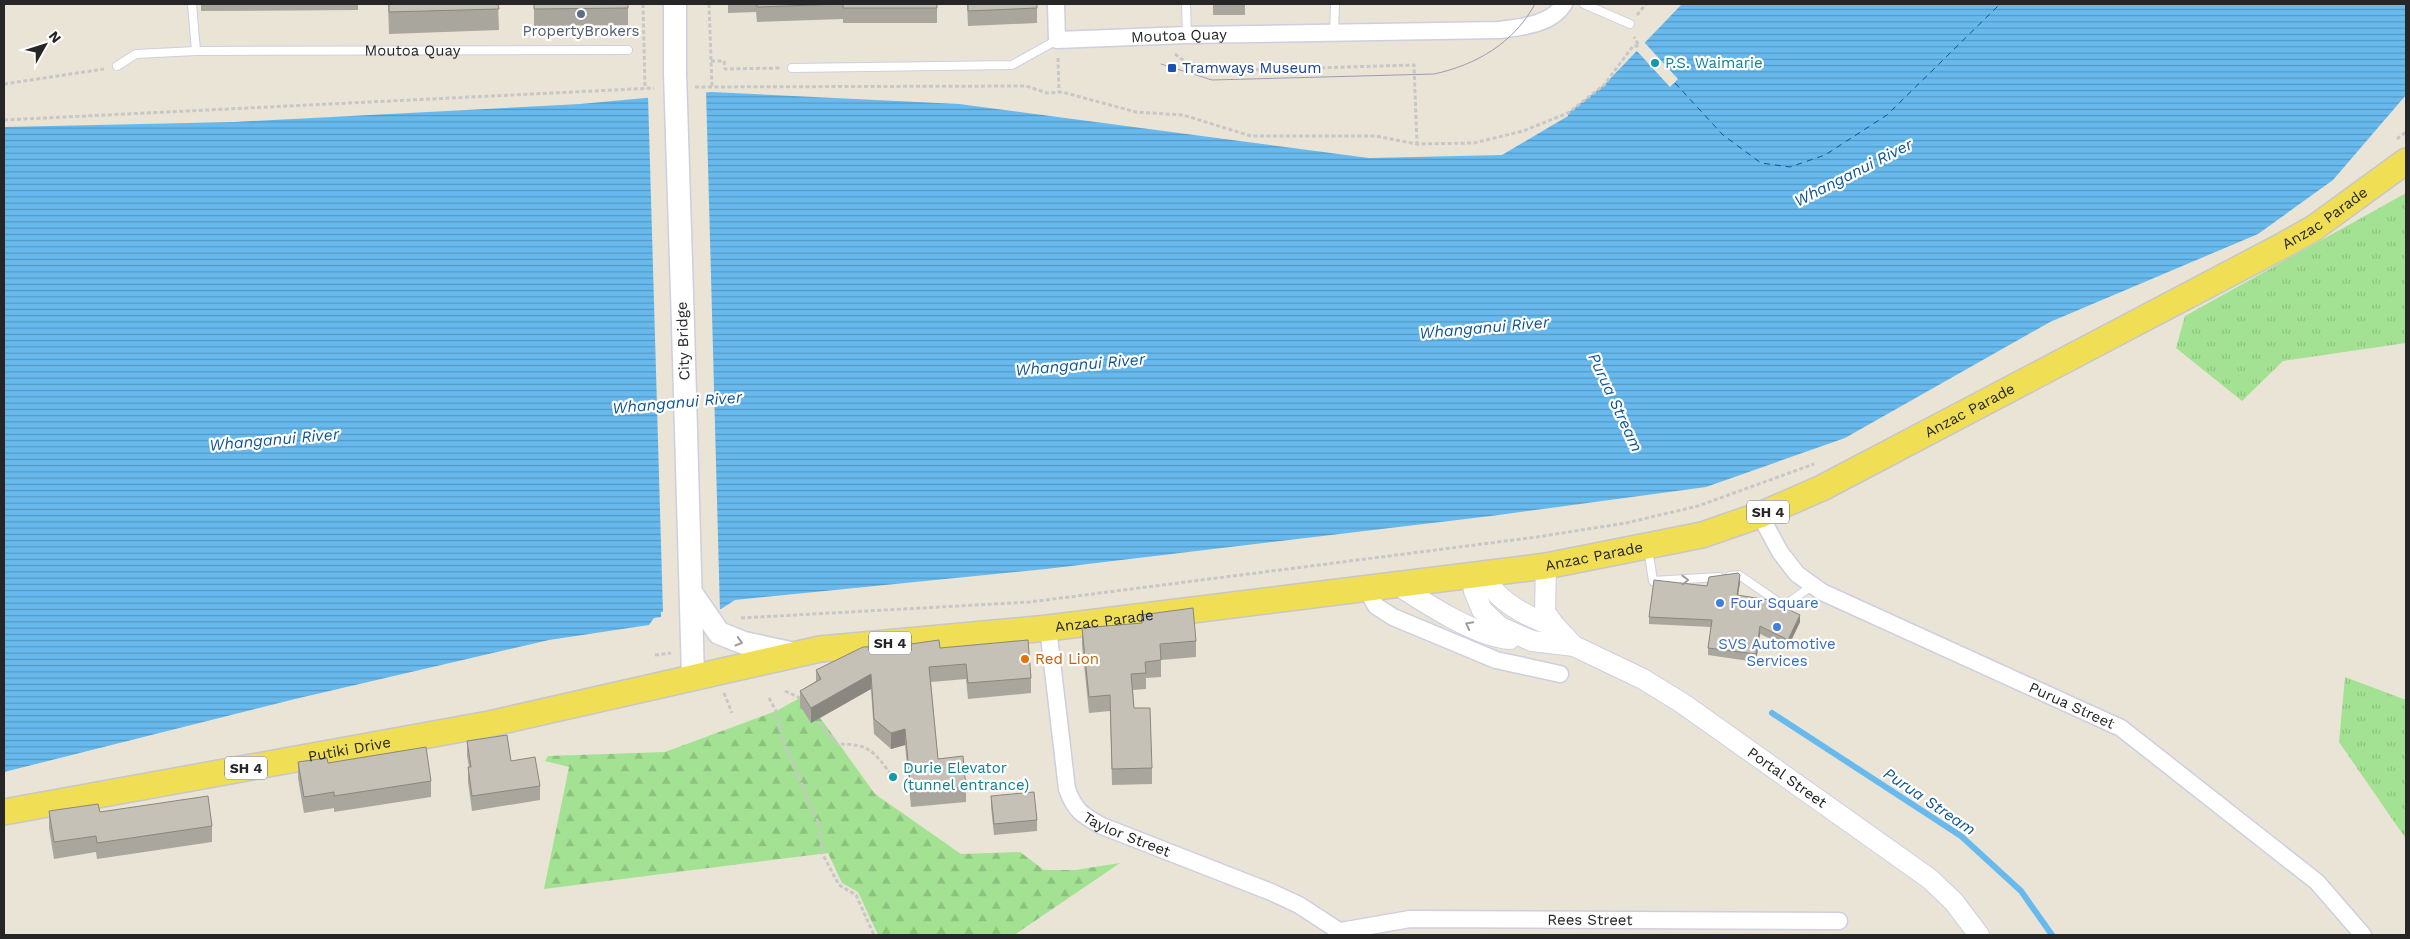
<svg xmlns="http://www.w3.org/2000/svg" width="2410" height="939" font-family="'Work Sans',sans-serif">
<style>
.grass{fill:url(#grass-tufts)}
.forest{fill:url(#forest-firs)}
.water{fill:url(#water-rules)}
.pier{fill:#eae4d7}
.lines{fill:none;stroke-linecap:round;stroke-linejoin:round}
.stream{stroke:#68baee;stroke-width:6}
.ferry{stroke:#0c5595;stroke-width:1;stroke-dasharray:6 5;stroke-linecap:butt}
.service-casing{stroke:#cdcee0;stroke-width:10}
.minor-casing{stroke:#cdcee0;stroke-width:19}
.tertiary-casing{stroke:#cdcee0;stroke-width:22}
.secondary-casing{stroke:#cdcee0;stroke-width:25}
.primary-casing{stroke:#c7c7c7;stroke-width:28}
.path{stroke:#c7c7c7;stroke-width:3;stroke-dasharray:4 2.5;stroke-linecap:butt}
.service{stroke:#fff;stroke-width:8}
.minor{stroke:#fff;stroke-width:16}
.tertiary{stroke:#fff;stroke-width:20}
.secondary{stroke:#fff;stroke-width:22}
.primary{stroke:#f0df55;stroke-width:25}
.tram{stroke:#9b9bb1;stroke-width:1}
.secondary-bridge-casing{stroke:#cdcee0;stroke-width:25;stroke-linecap:butt}
.secondary-bridge{stroke:#fff;stroke-width:22}
.wall{fill:#a9a69d}
.shaded-wall{fill:#8a8780}
.building{fill:#c5c1b7;stroke:#8a8780}
.oneway{stroke:#9d9d9d}
.service-dot{fill:#5c6f8a;stroke:#fff;stroke-width:2}
.culture-dot{fill:#0f9aa8;stroke:#fff;stroke-width:2}
.transit-dot{fill:#1a4fb4;stroke:#fff;stroke-width:2}
.shop-dot{fill:#3f7fe0;stroke:#fff;stroke-width:2}
.food-dot{fill:#e8710a;stroke:#fff;stroke-width:2}
.labels{text-anchor:middle;stroke-width:4.5;stroke-linejoin:round;paint-order:stroke}
.shield{fill:#fff;stroke:#676767;stroke-width:1}
.shield-label{font-size:14px;font-weight:bold;fill:#262626}
.service-label{font-size:15px;fill:#4e5e75;stroke:#fff}
.street-label{font-size:15px;fill:#262626;stroke:#fff}
.culture-label{font-size:15px;fill:#0d838f;stroke:#fff;text-anchor:start}
.transit-label{font-size:15px;fill:#164399;stroke:#fff;text-anchor:start}
.shop-label{font-size:15px;fill:#366cbe;stroke:#fff;text-anchor:start}
.food-label{font-size:15px;fill:#c56008;stroke:#fff;text-anchor:start}
.water-label{font-size:16px;font-style:italic;fill:#0c5595;stroke:#fff}
</style>
<defs>
<pattern id="grass-tufts" width="24" height="20" patternUnits="userSpaceOnUse" patternTransform="scale(1.25)"><rect width="24" height="20" fill="#a3e292"/><path d="M3 7l-1-3M5 7V3M7 7l1-3M15 17l-1-3M17 17v-4M19 17l1-3" fill="none" stroke="#8cc27e"/></pattern>
<pattern id="forest-firs" width="22" height="20" patternUnits="userSpaceOnUse" patternTransform="scale(1.25)"><rect width="22" height="20" fill="#a3e292"/><path d="M5 1l3.5 6h-7zM16 11l3.5 6h-7z" fill="#8cc27e"/></pattern>
<pattern id="water-rules" width="6" height="5" patternUnits="userSpaceOnUse" patternTransform="scale(1.25)"><rect width="6" height="5" fill="#68baee"/><path d="M0 2.5h6" fill="none" stroke="#5597c1"/></pattern>
</defs>
<rect width="100%" height="100%" fill="#eae4d7"/>
<g class="grass">
<path d="M2406,193V343L2283,361L2242,401L2176,348L2185,316Z"/>
<path d="M2345,677L2406,700V839L2339,742Z"/>
</g>
<path class="forest" d="M801,691L875,794L961,854L1020,852L1044,870H1075L1120,863L1014,935H878L858,892L842,883L828,853L544,889L569,767L545,761L548,756L665,752L776,711L800,698Z"/>
<path class="water" d="M1682,4H2406V95L2333,180L2258,234L2050,322L1845,438L1706,487L1491,516L1046,569L735,600L721,609L661,612V617L654,618L649,625L549,640L295,699L4,772V127L234,122L580,104L711,92L959,104L1369,158L1502,155L1568,116V113L1604,85Z"/>
<g class="pier">
<path d="M1644,42L1678,79L1670,87L1636,50Z"/>
<path d="M706,90L720,612L663,613L648,95Z"/>
</g>
<g class="lines">
<path class="stream" d="M1772,713L1961,836L2021,891L2052,935"/>
<path class="ferry" d="M1675,83L1723,135L1761,163L1790,167L1825,155L1887,115L2000,4"/>
<defs>
<g id="service">
<path d="M192,4L196,51"/>
<path d="M1186,4L1187,35"/>
<path d="M1584,4L1630,24"/>
<path d="M1334,34L1335,4"/>
<path id="s1" d="M117,66L136,54L196,51L628,50"/>
<path d="M792,68L1012,65L1057,40"/>
<path d="M1648,548L1653,581L1719,577"/>
<path d="M1730,576L1739,575L1784,606L1813,585"/>
</g>
<g id="minor">
<path id="s2" d="M1056,4L1057,40L1187,35L1499,30C1521,27 1551,25 1564,4"/>
<path id="s3" d="M1760,515L1780,552L1797,574L1822,592L2121,728L2317,882L2363,935"/>
<path d="M1366,588L1376,606L1393,617L1496,660L1560,674"/>
<path id="s4" d="M1048,628L1067,789C1075,811 1082,815 1102,826L1271,892L1299,905L1345,935"/>
<path id="s5" d="M1341,931L1410,919L1839,921"/>
</g>
<g id="tertiary">
<path d="M1546,566L1545,612L1555,626L1574,646"/>
<path d="M1488,573C1489,577 1490,584 1492,588C1506,606 1534,620 1555,626"/>
<path id="s6" d="M1471,575L1474,591L1482,610L1500,627L1532,641L1574,646L1643,679L1682,703L1930,879L1954,902L1979,935"/>
<path d="M1396,584C1425,603 1477,637 1510,639"/>
</g>
<g id="secondary">
<path d="M675,4V73"/>
<path d="M683,325L693,677"/>
<path d="M692,594L719,633L744,643L795,654"/>
</g>
<g id="primary">
<path id="s7" d="M4,812L489,724L820,649L1048,628L1546,566L1702,535L1760,515L1822,488L2282,246L2314,228L2406,161"/>
</g>
</defs>
<use href="#service" class="service-casing"/>
<use href="#minor" class="minor-casing"/>
<use href="#tertiary" class="tertiary-casing"/>
<use href="#secondary" class="secondary-casing"/>
<use href="#primary" class="primary-casing"/>
<g class="path">
<path d="M643,4L645,89"/>
<path d="M709,4L712,87"/>
<path d="M1637,15L1646,4"/>
<path d="M1175,54L1187,63L1246,70L1414,65L1417,144"/>
<path d="M1058,58L1059,92"/>
<path d="M711,61H724L725,69L780,68"/>
<path d="M4,84L104,69"/>
<path d="M695,87L1026,86L1047,93L1062,92L1136,112L1183,115L1251,136H1376L1417,144L1474,143L1523,131L1568,113L1604,85L1633,46H1639L1634,37"/>
<path d="M4,120L654,88"/>
<path d="M2397,139L2406,132"/>
<path d="M741,618L1030,602L1537,537L1626,523L1698,506L1814,464"/>
<path d="M655,655L671,653"/>
<path d="M785,691L800,698L803,702"/>
<path d="M724,693L732,713"/>
<path d="M769,698L776,711L783,741L819,824L822,853L839,885L856,895L874,935"/>
<path d="M814,717L837,744C871,744 873,751 893,777"/>
</g>
<use href="#service" class="service"/>
<use href="#minor" class="minor"/>
<use href="#tertiary" class="tertiary"/>
<use href="#secondary" class="secondary"/>
<use href="#primary" class="primary"/>
<path class="tram" d="M1161,64L1212,80L1434,74C1476,65 1514,43 1535,4"/>
<defs>
<path id="secondary-bridge" d="M675,73L683,325"/>
</defs>
<use href="#secondary-bridge" class="secondary-bridge-casing"/>
<use href="#secondary-bridge" class="secondary-bridge"/>
</g>
<g class="wall">
<path d="M201,4H358V10L201,11Z"/>
<path d="M388,4H498L499,30L389,34Z"/>
<path d="M534,4H628V25L534,26Z"/>
<path d="M728,4H937V23H843V19L757,22L756,12L728,13Z"/>
<path d="M967,4H1037V23L968,26Z"/>
<rect x="1213" y="4" width="32" height="11"/>
<path d="M1740,582L1738,596L1800,622L1788,647L1760,634L1756,662L1708,655V648L1711,627L1649,624V617L1707,586Z"/>
<path d="M1141,615L1196,641V657L1161,660V677L1146,678V689L1133,690L1134,708L1152,768V784L1112,785L1110,711L1089,713L1082,645V628L1141,623Z"/>
<path d="M940,648L1031,678V693L968,699L966,679L931,682L938,759L966,787V802L911,807L905,745L891,749L874,734L871,689L811,723L800,706V691L816,681V670Z"/>
<path d="M467,741L511,761L540,786V800L472,811L468,782V767H469L467,756Z"/>
<path d="M298,762L328,763L431,781V797L334,812V808L304,813L298,778Z"/>
<path d="M991,796L1037,820V831L994,835L991,807Z"/>
<path d="M49,811L100,812L212,826V842L97,859L96,852L54,859L49,828Z"/>
</g>
<g class="shaded-wall">
<path d="M1740,575V582L1737,603V595Z"/>
<path d="M1800,615V622L1788,647V640Z"/>
<path d="M1760,626V634L1756,662V654Z"/>
<path d="M871,674V689L811,723V708Z"/>
<path d="M905,729V745L891,749V733Z"/>
</g>
<g class="building">
<path d="M389,4H498L499,9L389,12Z"/>
<path d="M534,4H628V8L534,9Z"/>
<path d="M757,4H937V8H843V4L757,7Z"/>
<path d="M968,4H1037V8L968,11Z"/>
<path d="M1738,573L1740,575L1737,595L1769,600L1800,615L1788,640L1760,626L1756,654L1708,648L1712,620L1649,617L1654,580L1707,586L1709,577Z"/>
<path d="M1193,608L1196,641L1160,644L1161,660L1145,662L1146,673L1131,674L1134,708H1150L1152,768L1112,769L1110,695L1089,697L1082,628L1142,623L1141,615Z"/>
<path d="M939,640L940,648L1028,640L1031,678L968,683L966,664L929,667L938,759L963,756L966,787L911,792L905,729L891,733L874,719L871,674L811,708L800,691L821,679L816,670L863,647L897,646Z"/>
<path d="M507,735L511,761L535,757L540,786L472,796L468,767H471L467,741Z"/>
<path d="M426,747L431,781L334,796V792L304,797L298,762L327,758L328,763Z"/>
<path d="M1034,792L1037,820L994,824L991,796Z"/>
<path d="M208,796L212,826L97,843L96,836L54,842L49,811L98,804L100,812Z"/>
</g>
<defs><path id="oneway-chevron" d="M-2-3.5L2.5 0L-2 3.5" fill="none" stroke-width="1.6" stroke-linecap="round" stroke-linejoin="round" transform="scale(1.25)"/></defs>
<g class="oneway">
<use href="#oneway-chevron" transform="translate(1685 580) rotate(-1)"/>
<use href="#oneway-chevron" transform="translate(1469 625) rotate(-153)"/>
<use href="#oneway-chevron" transform="translate(739 642) rotate(16)"/>
</g>
<circle class="service-dot" cx="581" cy="14" r="5"/>
<g class="culture-dot">
<circle cx="1655" cy="63" r="5"/>
<circle cx="893" cy="777" r="5"/>
</g>
<rect class="transit-dot" x="1167" y="63" width="10" height="10" rx="2.5"/>
<g class="shop-dot">
<circle cx="1720" cy="603" r="5"/>
<circle cx="1777" cy="627" r="5"/>
</g>
<circle class="food-dot" cx="1025" cy="659" r="5"/>
<g class="labels">
<g class="shield">
<rect x="1747" y="500.5" width="42" height="23" rx="4"/>
<rect x="869" y="631.5" width="42" height="23" rx="4"/>
<rect x="225" y="756.5" width="42" height="23" rx="4"/>
</g>
<g class="shield-label">
<text x="1768" y="517">SH 4</text>
<text x="890" y="648">SH 4</text>
<text x="246" y="773">SH 4</text>
</g>
<g class="service-label">
<text x="581" y="36">PropertyBrokers</text>
</g>
<g class="street-label">
<text dy="5" stroke="none"><textPath href="#s2" startOffset="158">Moutoa Quay</textPath></text>
<text dy="5" stroke="none"><textPath href="#s1" startOffset="299">Moutoa Quay</textPath></text>
<text dy="5" stroke="none"><textPath href="#s7" startOffset="2422">Anzac Parade</textPath></text>
<text transform="translate(683 341) rotate(-92)" y="5">City Bridge</text>
<text dy="5" stroke="none"><textPath href="#s7" startOffset="2018">Anzac Parade</textPath></text>
<text dy="5" stroke="none"><textPath href="#s7" startOffset="1612">Anzac Parade</textPath></text>
<text dy="5" stroke="none"><textPath href="#s7" startOffset="1118">Anzac Parade</textPath></text>
<text dy="5" stroke="none"><textPath href="#s3" startOffset="375">Purua Street</textPath></text>
<text dy="5" stroke="none"><textPath href="#s7" startOffset="351">Putiki Drive</textPath></text>
<text dy="5" stroke="none"><textPath href="#s6" startOffset="390">Portal Street</textPath></text>
<text dy="5" stroke="none"><textPath href="#s4" startOffset="241">Taylor Street</textPath></text>
<text dy="5" stroke="none"><textPath href="#s5" startOffset="250">Rees Street</textPath></text>
</g>
<g class="culture-label">
<text x="1665" y="68">P.S. Waimarie</text>
<text x="903" y="773">Durie Elevator<tspan x="903" dy="17">(tunnel entrance)</tspan></text>
</g>
<g class="transit-label">
<text x="1182" y="73">Tramways Museum</text>
</g>
<g class="shop-label">
<text x="1730" y="608">Four Square</text>
<text x="1777" y="649" text-anchor="middle">SVS Automotive<tspan x="1777" dy="17">Services</tspan></text>
</g>
<g class="food-label">
<text x="1035" y="664">Red Lion</text>
</g>
<g class="water-label">
<text transform="translate(1853 172) rotate(-27)" y="6">Whanganui River</text>
<text transform="translate(1484 327) rotate(-5)" y="6">Whanganui River</text>
<text transform="translate(1080 364) rotate(-5)" y="6">Whanganui River</text>
<text transform="translate(677 402) rotate(-5)" y="6">Whanganui River</text>
<text transform="translate(1616 402) rotate(65)" y="6">Purua Stream</text>
<text transform="translate(274 439) rotate(-5)" y="6">Whanganui River</text>
<text transform="translate(1930 801) rotate(34)" y="6">Purua Stream</text>
</g>
</g>
<rect width="2410" height="939" fill="none" stroke="#262626" stroke-width="10"/>
<g transform="translate(45 45) rotate(51)" stroke="#ffffff" stroke-width="4" paint-order="stroke">
<path d="M0-4L9 19L0 12L-9 19Z" fill="#262626"/>
<text y="-8" font-size="14" font-weight="bold" text-anchor="middle" fill="#262626">N</text>
</g>
</svg>
